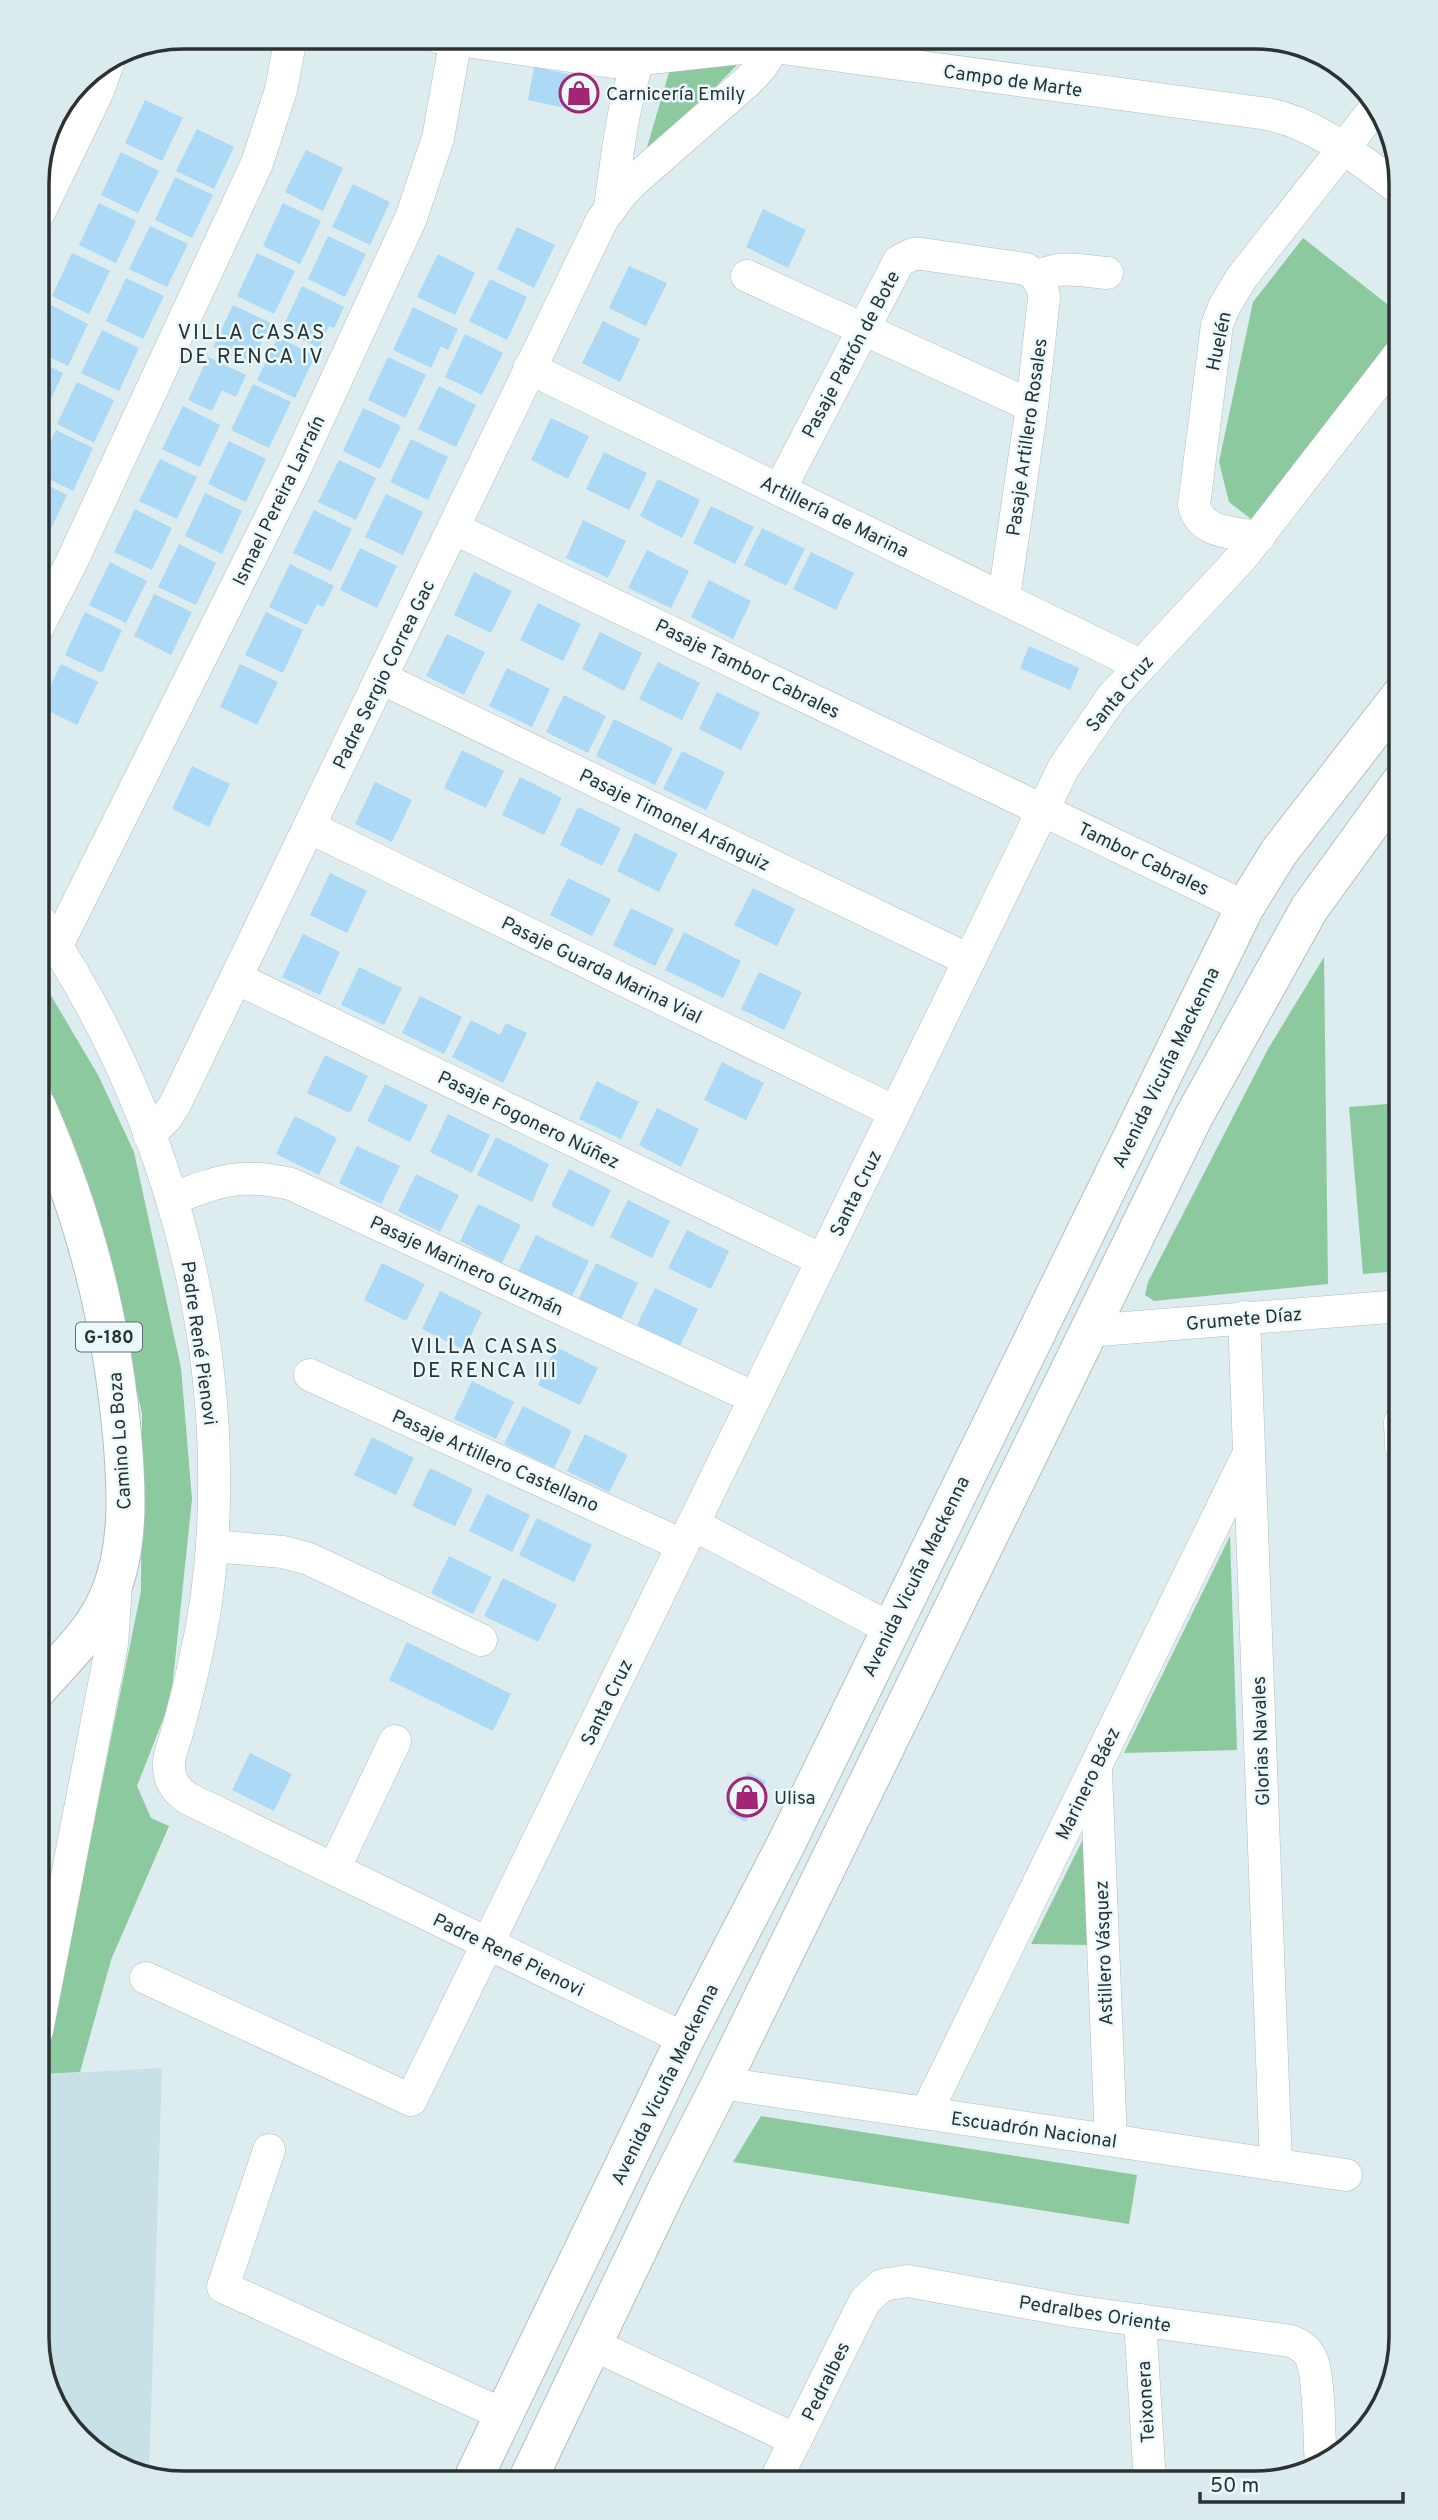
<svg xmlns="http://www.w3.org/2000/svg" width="1438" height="2520" font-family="Overpass,sans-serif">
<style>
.built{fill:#c8e1e6}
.green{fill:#8cc99e}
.building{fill:#acd9f5}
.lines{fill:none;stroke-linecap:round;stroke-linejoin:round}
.minor-casing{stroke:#b0bfc1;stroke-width:33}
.tertiary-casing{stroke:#b0bfc1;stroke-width:40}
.primary-casing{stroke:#b0bfc1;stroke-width:40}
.minor{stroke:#fff;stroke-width:32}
.tertiary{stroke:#fff;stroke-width:38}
.primary{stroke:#fff;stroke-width:38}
.labels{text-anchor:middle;stroke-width:5;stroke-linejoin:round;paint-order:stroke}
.shield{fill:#eafafc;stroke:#656e6f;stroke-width:2}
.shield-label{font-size:18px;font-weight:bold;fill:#2c3233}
.street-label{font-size:19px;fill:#2c3233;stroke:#eafafc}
.poi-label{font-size:19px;fill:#2c3233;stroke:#eafafc;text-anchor:start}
.neighbourhood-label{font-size:21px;letter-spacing:2px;fill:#2c3233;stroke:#eafafc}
.rim{fill:none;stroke:#2c3233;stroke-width:3.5}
</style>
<rect width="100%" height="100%" fill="#dcecef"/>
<path class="built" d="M162,2068L149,2475L102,2459L52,2401L37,2337V2075Z"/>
<g class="green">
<path d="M738,64L643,161L670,69Z"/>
<path d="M1303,238L1401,315V334L1255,522L1229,502L1219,462L1253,302Z"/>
<path d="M1324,957L1328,1284L1154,1301L1145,1295L1148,1282L1268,1049Z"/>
<path d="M37,972L98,1075L134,1152L181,1368L192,1499L171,1699L137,1786L151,1818L169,1826L111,1960L80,2072L43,2074L141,1591L142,1413L99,1226L44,1071L37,1059Z"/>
<path d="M1401,1103V1271L1363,1274L1349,1107Z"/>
<path d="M1230,1536L1237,1750L1124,1753Z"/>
<path d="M1091,1823L1089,1945L1031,1944Z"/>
<path d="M761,2116L1137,2175L1129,2224L733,2162Z"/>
</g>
<g class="building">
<path d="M534,67L592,79L585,112L528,100Z"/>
<path d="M145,100L183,118L162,161L125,143Z"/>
<path d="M197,129L234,147L214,189L176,171Z"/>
<path d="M306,150L343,168L323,211L285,192Z"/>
<path d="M121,152L159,171L138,213L101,195Z"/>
<path d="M175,177L213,195L192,238L155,220Z"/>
<path d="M353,184L390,202L370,245L332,227Z"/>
<path d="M99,203L136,221L116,263L79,245Z"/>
<path d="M283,203L321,221L300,264L263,246Z"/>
<path d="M763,209L806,230L788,268L746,247Z"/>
<path d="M150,226L188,244L167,287L129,269Z"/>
<path d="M517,227L555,245L534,288L497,269Z"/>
<path d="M328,236L366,254L345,297L308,279Z"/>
<path d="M72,253L110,271L89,314L52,296Z"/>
<path d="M257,253L295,271L274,314L237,296Z"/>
<path d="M438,254L475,273L455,315L417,297Z"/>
<path d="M629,266L667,283L646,326L609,308Z"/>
<path d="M126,278L164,296L143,339L106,321Z"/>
<path d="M490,279L527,297L507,340L469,321Z"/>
<path d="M302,286L344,307L334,328L329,326L319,348L282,329Z"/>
<path d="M51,305L88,324L68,366L37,351V334Z"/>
<path d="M233,305L271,323L250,366L213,347Z"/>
<path d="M413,307L458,329L448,350L441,346L431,368L393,350Z"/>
<path d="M603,321L640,339L620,382L582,363Z"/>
<path d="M102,330L139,348L119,391L81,373Z"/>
<path d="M465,334L503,353L482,395L445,377Z"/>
<path d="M278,337L315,356L295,398L257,380Z"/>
<path d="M208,357L246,375L236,397L222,390L212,411L188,400Z"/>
<path d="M388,357L426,375L405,418L368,400Z"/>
<path d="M37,360L63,373L43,416L37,413Z"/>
<path d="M77,382L114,400L94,443L57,424Z"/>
<path d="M253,384L291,402L269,448L231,430Z"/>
<path d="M439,386L476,405L456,447L418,429Z"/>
<path d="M183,406L220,425L200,467L162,449Z"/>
<path d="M363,408L401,426L380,469L343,451Z"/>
<path d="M551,418L589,436L568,479L531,460Z"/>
<path d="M56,430L93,448L73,491L37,473V469Z"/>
<path d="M411,439L448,457L428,500L390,482Z"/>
<path d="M229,441L266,459L246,502L208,484Z"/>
<path d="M604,452L647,473L629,510L586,489Z"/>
<path d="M160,459L197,477L177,519L139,501Z"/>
<path d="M339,460L376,478L356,520L318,502Z"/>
<path d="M658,479L700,500L682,538L640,516Z"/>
<path d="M37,480L67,495L47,537L37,533Z"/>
<path d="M205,493L242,511L222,554L185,536Z"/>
<path d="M386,494L423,512L403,555L365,537Z"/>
<path d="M711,506L754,527L735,564L693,543Z"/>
<path d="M135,509L172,528L152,570L114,552Z"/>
<path d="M314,510L352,529L331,571L293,553Z"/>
<path d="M583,520L626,541L608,578L566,558Z"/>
<path d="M762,528L805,549L786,586L744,565Z"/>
<path d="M179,544L216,563L196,605L158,587Z"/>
<path d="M360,548L397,566L377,608L340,590Z"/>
<path d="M647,550L689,571L671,608L628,588Z"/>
<path d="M811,552L854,573L836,610L793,589Z"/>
<path d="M110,562L147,581L126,623L89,605Z"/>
<path d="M290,564L334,586L323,607L317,604L307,625L269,607Z"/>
<path d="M474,572L512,591L491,633L454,615Z"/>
<path d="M709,580L751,601L733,639L691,617Z"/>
<path d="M154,594L192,612L171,655L134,636Z"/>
<path d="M538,603L581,624L563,661L520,640Z"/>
<path d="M85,612L122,630L102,673L65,655Z"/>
<path d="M266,612L303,630L283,673L245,655Z"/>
<path d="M600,632L642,653L624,691L582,669Z"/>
<path d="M447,634L485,652L464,695L426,676Z"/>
<path d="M1029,646L1079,668L1070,690L1020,668Z"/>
<path d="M658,662L700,683L682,720L639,699Z"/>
<path d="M61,664L98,682L77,725L40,707Z"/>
<path d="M240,664L278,682L257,725L220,707Z"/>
<path d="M507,668L550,689L532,727L489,706Z"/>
<path d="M717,692L760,713L741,750L699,729Z"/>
<path d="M564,695L606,716L588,753L546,732Z"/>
<path d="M614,719L673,748L655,785L596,756Z"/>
<path d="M462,750L504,771L486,808L444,788Z"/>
<path d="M682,751L725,772L706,810L663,789Z"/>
<path d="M192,766L230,784L209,827L172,809Z"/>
<path d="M520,777L562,798L544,835L502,815Z"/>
<path d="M375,782L412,800L392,842L355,824Z"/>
<path d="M578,807L621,828L602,866L560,845Z"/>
<path d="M635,833L678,854L659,892L617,871Z"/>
<path d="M330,873L367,891L347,933L310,915Z"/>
<path d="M568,878L611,899L592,936L550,915Z"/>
<path d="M753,888L795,909L777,946L734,925Z"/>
<path d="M631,908L674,929L655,966L613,945Z"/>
<path d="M684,932L741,961L723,998L665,970Z"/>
<path d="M303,934L340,952L320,995L282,977Z"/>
<path d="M359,967L402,988L384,1025L341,1005Z"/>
<path d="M759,972L802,992L784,1030L741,1009Z"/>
<path d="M420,996L462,1017L444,1054L402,1033Z"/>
<path d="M471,1020L500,1035L506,1023L527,1033L503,1083L452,1057Z"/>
<path d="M325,1055L368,1076L350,1113L307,1093Z"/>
<path d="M722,1062L764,1083L746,1120L704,1100Z"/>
<path d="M597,1081L639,1102L621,1139L579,1119Z"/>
<path d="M385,1084L428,1105L410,1142L367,1121Z"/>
<path d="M657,1108L699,1129L681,1167L639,1145Z"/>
<path d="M448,1114L490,1135L472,1173L430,1152Z"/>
<path d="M295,1116L337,1138L319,1175L276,1154Z"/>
<path d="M496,1137L549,1164L532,1202L477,1175Z"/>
<path d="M357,1146L400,1166L381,1204L339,1183Z"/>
<path d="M569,1169L611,1190L593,1227L551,1206Z"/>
<path d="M416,1174L459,1195L440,1232L398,1211Z"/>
<path d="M628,1200L670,1221L652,1258L610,1237Z"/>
<path d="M478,1204L521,1225L502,1263L460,1241Z"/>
<path d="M687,1230L729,1251L711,1289L668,1268Z"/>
<path d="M536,1235L589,1261L571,1298L518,1272Z"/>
<path d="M382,1263L425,1284L406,1321L364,1300Z"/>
<path d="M596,1263L638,1283L620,1321L578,1300Z"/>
<path d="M655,1288L698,1309L680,1346L637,1325Z"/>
<path d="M440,1291L482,1312L464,1350L422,1329Z"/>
<path d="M556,1347L598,1368L580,1405L538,1385Z"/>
<path d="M472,1381L514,1402L496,1439L454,1419Z"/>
<path d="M523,1406L572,1431L554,1468L504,1444Z"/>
<path d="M585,1434L628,1455L609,1492L567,1471Z"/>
<path d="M372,1437L414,1458L396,1495L354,1475Z"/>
<path d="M430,1468L473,1489L455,1526L412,1506Z"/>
<path d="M487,1494L530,1515L512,1552L469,1531Z"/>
<path d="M537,1518L592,1545L574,1582L519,1555Z"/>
<path d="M449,1556L492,1577L473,1614L431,1593Z"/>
<path d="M503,1578L557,1605L538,1642L484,1616Z"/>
<path d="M407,1642L511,1694L493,1731L389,1680Z"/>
<path d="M250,1753L292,1774L274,1811L232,1790Z"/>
<path d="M748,1772L766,1781L746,1822L728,1813Z"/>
</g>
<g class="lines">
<defs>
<g id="minor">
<path d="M437,37L613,62L741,48L775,47L1268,114C1320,125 1359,160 1401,190"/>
<path d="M610,207C618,153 623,92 646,41"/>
<path d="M37,217L98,91L109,60"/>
<path d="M747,276L1032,406"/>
<path d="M1037,278C1057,264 1084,271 1107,273"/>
<path d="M529,368L1140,665"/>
<path d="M780,489L899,261L913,254H922L1026,269C1038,276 1043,285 1044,298L1032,406L1004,597"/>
<path d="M453,528L1245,907"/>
<path d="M1259,537C1235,533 1200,534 1194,505L1217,325L1224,307L1242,277L1376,107"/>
<path d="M37,629L72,561L257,163L281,90L291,37"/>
<path d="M381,678L969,960"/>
<path d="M309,827L895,1112"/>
<path d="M37,916C150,1083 217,1288 214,1491C214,1551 207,1611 193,1669C188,1692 182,1714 176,1736C173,1746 168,1757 169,1767C169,1781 176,1790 187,1798L685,2039"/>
<path d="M57,945L294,471L411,218L438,138L456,39"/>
<path d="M236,978L822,1260"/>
<path d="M149,1135L166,1118L175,1104L602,220L623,192L636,179L749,80L761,67L780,37"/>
<path d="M172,1199C219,1181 240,1172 291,1184L755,1398"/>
<path d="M1244,1317L1276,2165"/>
<path d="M1087,1331L1401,1306"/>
<path d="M310,1375L682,1545"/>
<path d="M1400,1422L1401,1447"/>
<path d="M693,1524L889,1628"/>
<path d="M212,1546L283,1552L309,1559L481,1640"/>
<path d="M1096,1771L1111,2140"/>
<path d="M334,1869L395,1741"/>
<path d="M146,1978L411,2100L1064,767L1112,697L1243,556L1401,352"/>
<path d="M37,2031L112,1644L116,1585"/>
<path d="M721,2083L1346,2175"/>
<path d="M926,2113L1247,1457"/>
<path d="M269,2150L223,2287L502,2414"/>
<path d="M1140,2320L1150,2483"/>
<path d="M592,2344L796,2440"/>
<path d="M774,2483L865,2301L882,2285L908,2281L1073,2311L1291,2341C1300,2345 1307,2349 1311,2358C1320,2376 1319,2443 1321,2467"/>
</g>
<g id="tertiary">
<path d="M471,2483L685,2039L785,1846L1245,907L1279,852L1401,695"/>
<path d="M526,2483L668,2187L721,2083L1194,1116L1309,909L1401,782"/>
</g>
<path id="primary" d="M37,1690C62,1660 92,1635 108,1598C129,1551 127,1496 123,1446C113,1324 86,1219 37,1107"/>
</defs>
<use href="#minor" class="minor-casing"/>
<use href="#tertiary" class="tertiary-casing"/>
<use href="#primary" class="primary-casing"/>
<use href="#minor" class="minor"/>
<use href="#tertiary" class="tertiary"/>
<use href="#primary" class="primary"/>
</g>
<defs>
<symbol id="shop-ring" viewBox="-11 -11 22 22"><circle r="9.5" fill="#eafafc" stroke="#a42476" stroke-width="1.5"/><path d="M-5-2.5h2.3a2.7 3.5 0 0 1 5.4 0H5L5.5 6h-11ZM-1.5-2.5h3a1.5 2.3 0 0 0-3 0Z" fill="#a42476"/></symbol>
</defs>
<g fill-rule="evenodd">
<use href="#shop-ring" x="557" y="71" width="44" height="44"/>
<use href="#shop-ring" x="725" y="1775" width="44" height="44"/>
</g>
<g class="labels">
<rect class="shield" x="76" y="1322.5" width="66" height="29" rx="5"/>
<g class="shield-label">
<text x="109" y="1343">G-180</text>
</g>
<g class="street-label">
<text transform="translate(1013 80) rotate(8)" y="7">Campo de Marte</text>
<text transform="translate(1218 341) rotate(-78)" y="7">Huelén</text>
<text transform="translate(850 354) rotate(-62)" y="7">Pasaje Patrón de Bote</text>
<text transform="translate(1026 437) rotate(-82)" y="7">Pasaje Artillero Rosales</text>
<text transform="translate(278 500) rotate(-64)" y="7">Ismael Pereira Larraín</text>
<text transform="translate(835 516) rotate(26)" y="7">Artillería de Marina</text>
<text transform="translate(748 668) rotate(26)" y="7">Pasaje Tambor Cabrales</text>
<text transform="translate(383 674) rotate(-64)" y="7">Padre Sergio Correa Gac</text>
<text transform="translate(1119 693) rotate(-50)" y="7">Santa Cruz</text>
<text transform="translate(675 819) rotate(26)" y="7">Pasaje Timonel Aránguiz</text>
<text transform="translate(1144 858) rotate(26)" y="7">Tambor Cabrales</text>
<text transform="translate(602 969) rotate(26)" y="7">Pasaje Guarda Marina Vial</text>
<text transform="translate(1165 1067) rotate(-64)" y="7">Avenida Vicuña Mackenna</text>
<text transform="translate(529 1119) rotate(26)" y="7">Pasaje Fogonero Núñez</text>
<text transform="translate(855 1193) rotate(-64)" y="7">Santa Cruz</text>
<text transform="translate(467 1265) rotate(25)" y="7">Pasaje Marinero Guzmán</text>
<text transform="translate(1244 1318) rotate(-5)" y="7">Grumete Díaz</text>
<text transform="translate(200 1343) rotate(82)" y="7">Padre René Pienovi</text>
<text transform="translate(119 1441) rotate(-94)" y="7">Camino Lo Boza</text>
<text transform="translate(496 1460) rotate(24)" y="7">Pasaje Artillero Castellano</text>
<text transform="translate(915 1576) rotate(-64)" y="7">Avenida Vicuña Mackenna</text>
<text transform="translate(606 1702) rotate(-64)" y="7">Santa Cruz</text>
<text transform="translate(1260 1741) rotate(-92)" y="7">Glorias Navales</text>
<text transform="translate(1087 1783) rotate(-64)" y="7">Marinero Báez</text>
<text transform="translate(1103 1953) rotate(-92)" y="7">Astillero Vásquez</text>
<text transform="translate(509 1954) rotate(26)" y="7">Padre René Pienovi</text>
<text transform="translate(664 2084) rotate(-64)" y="7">Avenida Vicuña Mackenna</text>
<text transform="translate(1034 2129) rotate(8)" y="7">Escuadrón Nacional</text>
<text transform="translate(1095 2313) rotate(9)" y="7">Pedralbes Oriente</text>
<text transform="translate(825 2381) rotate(-64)" y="7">Pedralbes</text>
<text transform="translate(1145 2402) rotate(-93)" y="7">Teixonera</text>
</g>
<g class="poi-label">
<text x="606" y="100">Carnicería Emily</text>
<text x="774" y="1804">Ulisa</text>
</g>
<g class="neighbourhood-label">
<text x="252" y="339">VILLA CASAS<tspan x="252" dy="24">DE RENCA IV</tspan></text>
<text x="485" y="1353">VILLA CASAS<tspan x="485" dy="24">DE RENCA III</tspan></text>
</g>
</g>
<path d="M0 0H1438V2520H0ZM183 49H1255A134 134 0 0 1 1389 183V2337A134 134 0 0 1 1255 2471H183A134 134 0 0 1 49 2337V183A134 134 0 0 1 183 49Z" fill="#dbeaec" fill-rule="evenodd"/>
<path class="rim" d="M183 49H1255A134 134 0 0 1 1389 183V2337A134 134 0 0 1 1255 2471H183A134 134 0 0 1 49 2337V183A134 134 0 0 1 183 49Z"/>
<path d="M1200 2492v10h203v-10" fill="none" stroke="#2c3233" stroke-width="3.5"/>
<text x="1210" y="2492" font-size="21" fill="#2c3233" stroke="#eafafc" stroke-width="5" paint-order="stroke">50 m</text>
</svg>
